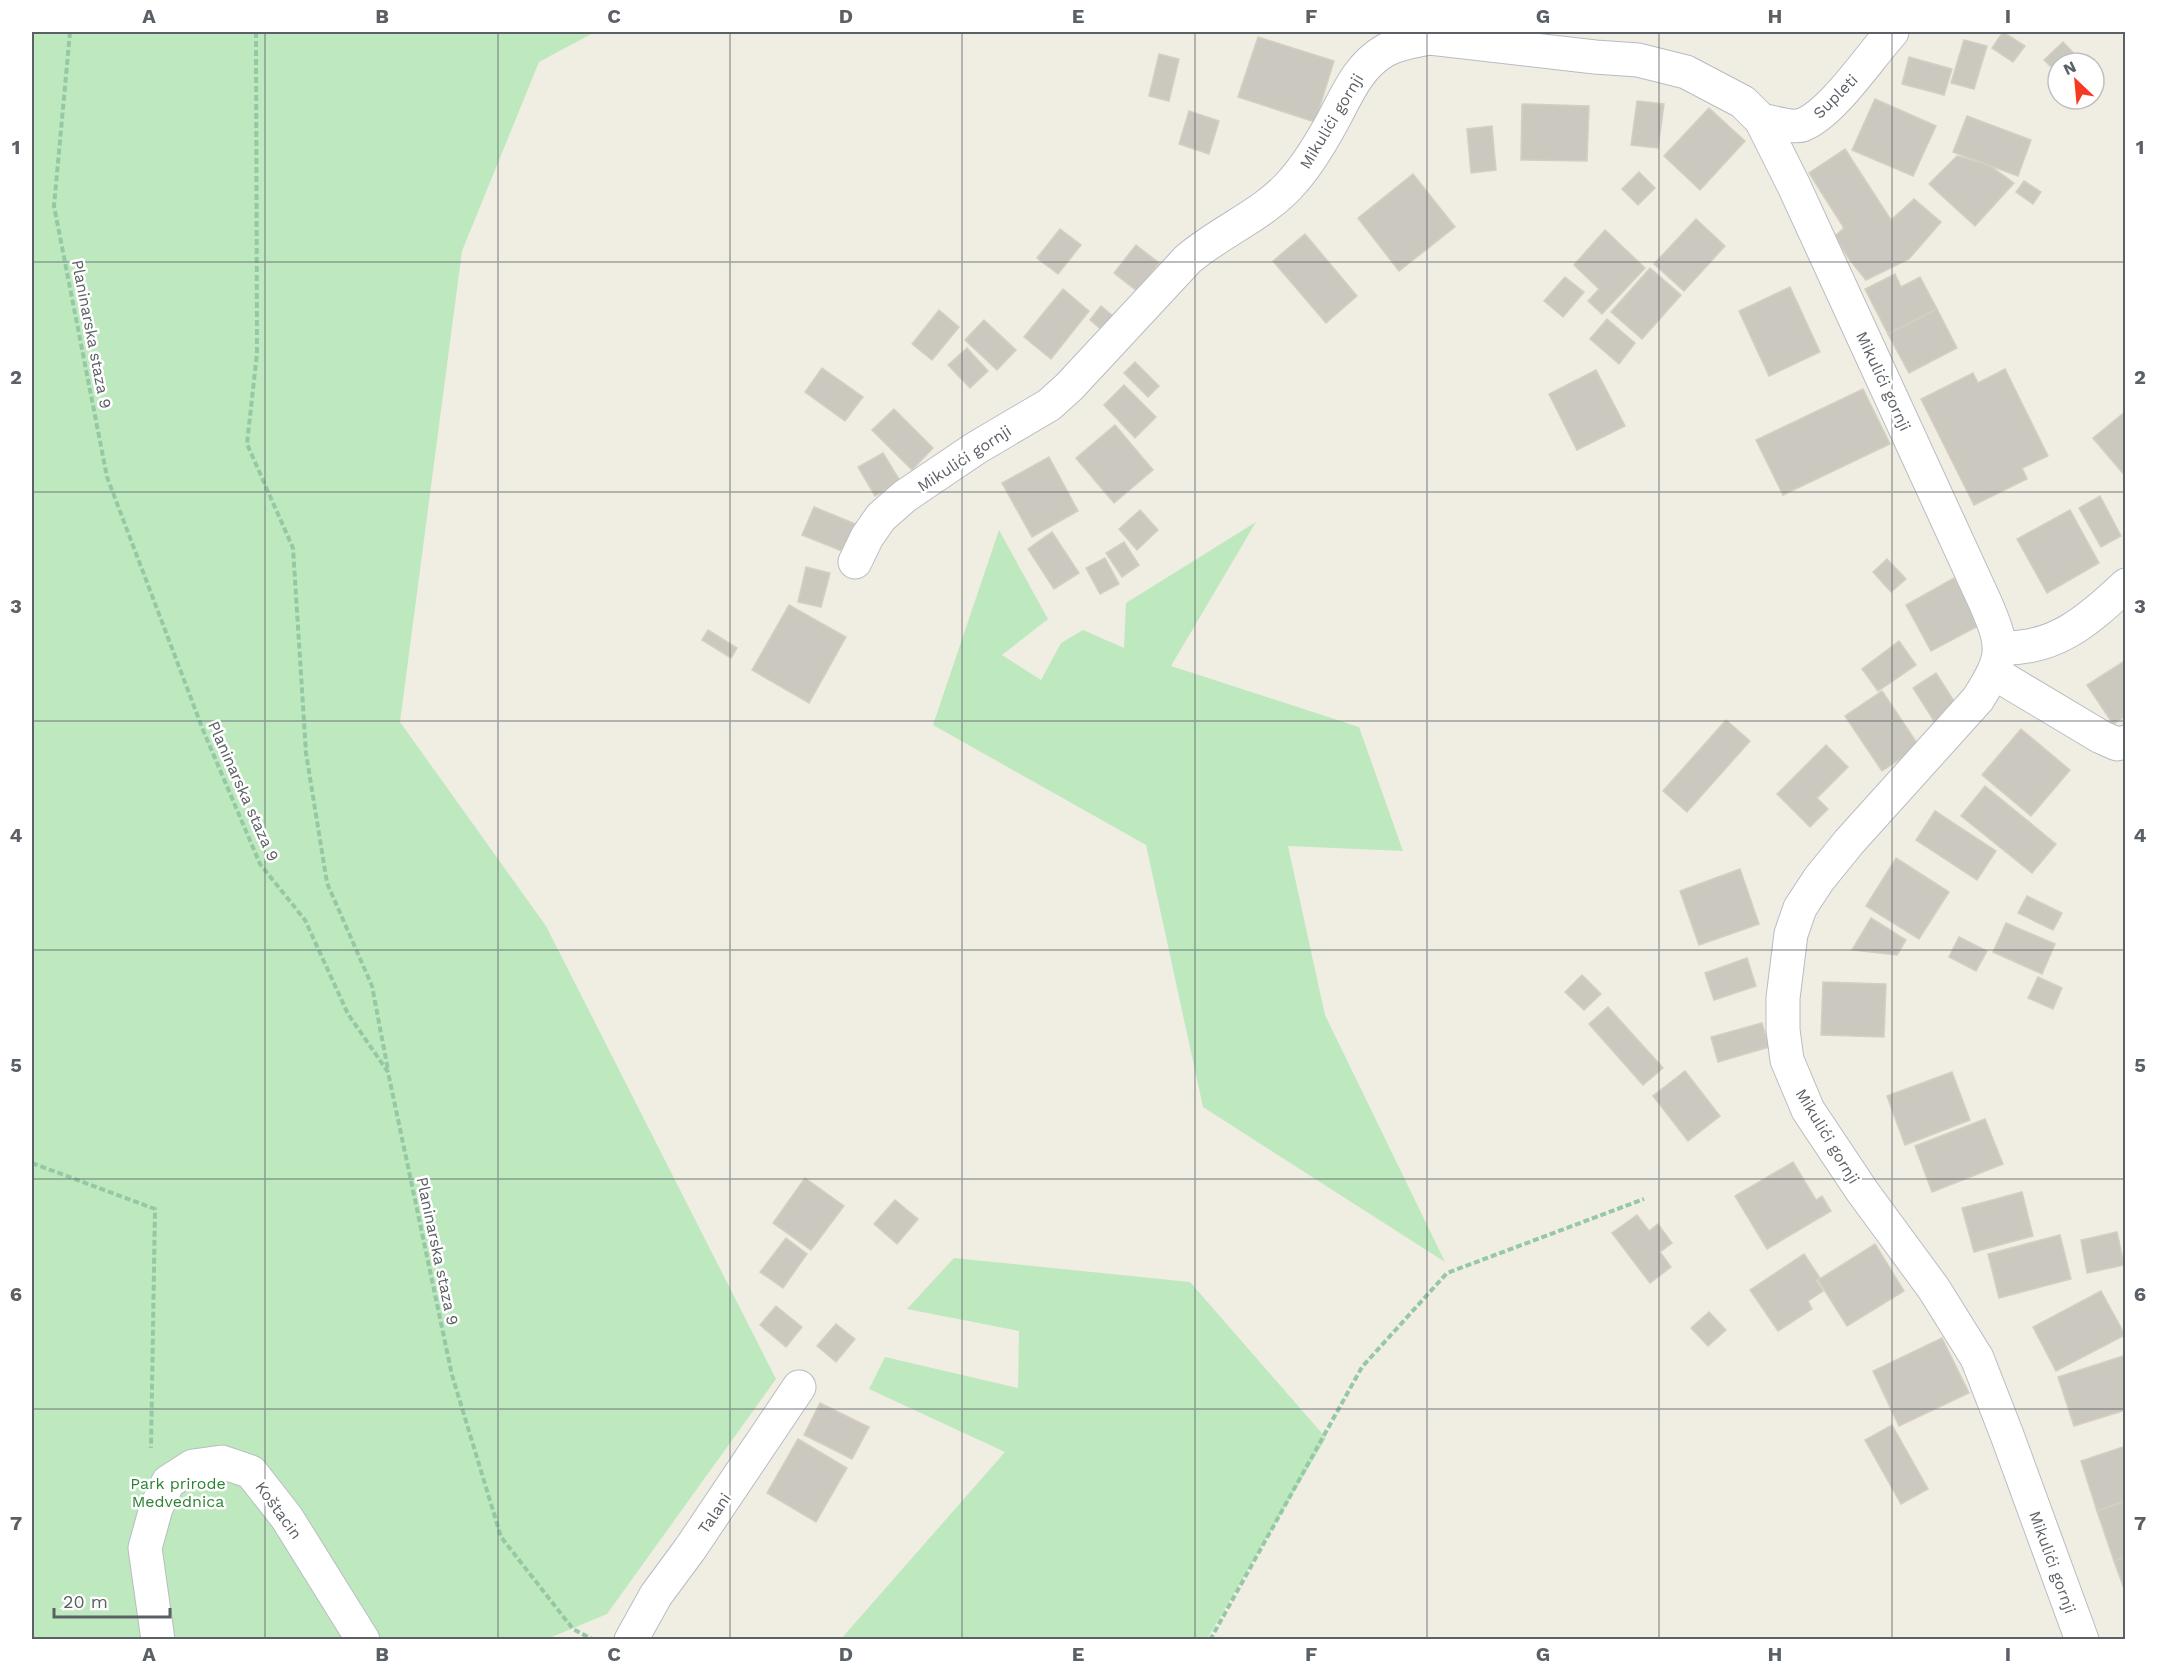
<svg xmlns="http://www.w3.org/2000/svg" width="2157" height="1671" font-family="'Work Sans',sans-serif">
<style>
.green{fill:#bee9bf}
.building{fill:#cbc8c0;stroke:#d5cfc1;stroke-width:1.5}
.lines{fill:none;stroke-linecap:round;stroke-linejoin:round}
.minor-casing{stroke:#b8bcc1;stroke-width:35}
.path{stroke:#95c8a5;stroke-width:4;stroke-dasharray:6 3;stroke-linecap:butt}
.minor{stroke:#fff;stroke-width:33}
.grid{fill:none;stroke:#5b6066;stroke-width:1.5;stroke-opacity:0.55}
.labels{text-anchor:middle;stroke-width:5;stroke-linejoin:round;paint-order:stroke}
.street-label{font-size:16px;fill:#5b6066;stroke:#fff}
.park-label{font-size:16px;fill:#2d8333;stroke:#fff}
.neatline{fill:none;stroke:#5b6066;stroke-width:2}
.grid-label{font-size:20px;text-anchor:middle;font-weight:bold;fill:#5b6066}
</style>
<rect width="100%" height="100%" fill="#f0ede3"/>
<g class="green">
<path d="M32,32H595L539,62L462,251L400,722L546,926L776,1379L607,1614L547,1639L32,1640Z"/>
<path d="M1256,522L1171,666L1359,727L1403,851L1288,846L1325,1015L1445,1262L1203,1107L1146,845L933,725L999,530L1048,619L1002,655L1041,680L1061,643L1083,630L1124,648L1126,603Z"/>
<path d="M954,1258L1190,1282L1326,1438L1207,1639H841L1005,1452L869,1389L885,1357L1018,1388L1019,1331L907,1309Z"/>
</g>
<g class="building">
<path d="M2003,32L2025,46L2013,62L1992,48Z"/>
<path d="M1258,37L1334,61L1315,122L1238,97Z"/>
<path d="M1964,40L1987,46L1974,89L1951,83Z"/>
<path d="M2063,42L2083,63H2058V74L2044,60Z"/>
<path d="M1159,54L1179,59L1169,101L1149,96Z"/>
<path d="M1909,57L1952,69L1944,95L1902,84Z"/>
<path d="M1875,99L1936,126L1913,176L1852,150Z"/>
<path d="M1637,101L1664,104L1658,148L1631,145Z"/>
<path d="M1522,104L1589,106L1587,161L1521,160Z"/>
<path d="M1709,108L1745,141L1700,190L1664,156Z"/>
<path d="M1189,111L1219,121L1209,154L1179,144Z"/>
<path d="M1967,116L2031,140L2018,176L1953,152Z"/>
<path d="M1492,126L1496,170L1471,173L1467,129Z"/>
<path d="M1845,149L1891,220L1914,199L1941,222L1909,259L1866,280L1849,259L1835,236L1844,228L1809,173Z"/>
<path d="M1957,156L1989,165L2014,183L1975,226L1929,184Z"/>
<path d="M1639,172L1655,188L1638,205L1622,189Z"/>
<path d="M1413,174L1455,227L1399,271L1358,218Z"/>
<path d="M2024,181L2041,192L2033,204L2016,192Z"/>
<path d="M1696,219L1725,246L1684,291L1654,264Z"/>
<path d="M1060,229L1081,245L1058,274L1037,258Z"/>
<path d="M1605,230L1645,268L1602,314L1588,301L1599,289L1574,265Z"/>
<path d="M1305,234L1357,296L1326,323L1273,261Z"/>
<path d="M1136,245L1159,263L1137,291L1114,273Z"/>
<path d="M1650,268L1681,295L1642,339L1611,312Z"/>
<path d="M1895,274L1901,287L1920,277L1937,309L1888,334L1865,289Z"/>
<path d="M1565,277L1584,292L1563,317L1544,301Z"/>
<path d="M1790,287L1820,352L1769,376L1739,311Z"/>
<path d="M1063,289L1089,311L1051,359L1024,337Z"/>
<path d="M1101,306L1119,321L1108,335L1090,320Z"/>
<path d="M1937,309L1957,348L1909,373L1888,334Z"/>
<path d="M939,310L959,327L932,360L912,344Z"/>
<path d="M1607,319L1635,343L1619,364L1590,339Z"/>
<path d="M984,320L1016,350L997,370L965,340Z"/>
<path d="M967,348L988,371L970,388L948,365Z"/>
<path d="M1135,362L1159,386L1148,397L1124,373Z"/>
<path d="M822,368L863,397L845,421L805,392Z"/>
<path d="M2005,369L2048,456L2022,468L2027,479L1974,505L1921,399L1973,373L1978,383Z"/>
<path d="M1596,370L1625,426L1577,450L1549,394Z"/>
<path d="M1124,385L1156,417L1135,438L1104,405Z"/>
<path d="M1863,389L1890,444L1783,495L1756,440Z"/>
<path d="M894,409L933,448L912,470L872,430Z"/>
<path d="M2126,411V477L2093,438Z"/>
<path d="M1115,425L1153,470L1114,503L1076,458Z"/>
<path d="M883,453L900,481L875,496L858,467Z"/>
<path d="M1049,457L1078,511L1032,537L1002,483Z"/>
<path d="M2100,496L2121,536L2101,547L2079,508Z"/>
<path d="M814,507L858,525L847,553L802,535Z"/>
<path d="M1140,510L1158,530L1137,550L1119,529Z"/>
<path d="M2070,510L2099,563L2047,593L2017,539Z"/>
<path d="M1052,532L1079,573L1054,589L1028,549Z"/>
<path d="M1124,542L1139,565L1122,577L1106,553Z"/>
<path d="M1105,558L1119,584L1100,594L1086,568Z"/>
<path d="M1887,559L1906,579L1891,592L1873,572Z"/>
<path d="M806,567L830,573L821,607L798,602Z"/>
<path d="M1954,578L1980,625L1931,651L1906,605Z"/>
<path d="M789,605L846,637L809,703L752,670Z"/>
<path d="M708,630L737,648L731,658L702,640Z"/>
<path d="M1899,641L1916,665L1878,691L1862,669Z"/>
<path d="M2126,660V716L2113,724L2087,685Z"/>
<path d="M1936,673L1957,706L1934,721L1913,688Z"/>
<path d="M1882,691L1919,746L1882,771L1845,716Z"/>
<path d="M1726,720L1750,741L1687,812L1663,791Z"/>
<path d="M2021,729L2070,770L2031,816L1982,775Z"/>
<path d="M1826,745L1848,767L1817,798L1828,809L1810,827L1777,794Z"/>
<path d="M1985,786L2056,844L2032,873L1961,816Z"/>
<path d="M1935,811L1996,851L1977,880L1916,840Z"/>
<path d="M1896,858L1949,892L1919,939L1866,906Z"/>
<path d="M1740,869L1759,924L1699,945L1680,891Z"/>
<path d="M2027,896L2062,913L2053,930L2018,913Z"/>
<path d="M1871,918L1906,940L1897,955L1852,950Z"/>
<path d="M2006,923L2055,944L2042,974L1993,952Z"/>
<path d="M1959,937L1987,951L1976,971L1949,957Z"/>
<path d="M1747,958L1756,986L1714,1000L1705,973Z"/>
<path d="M1582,975L1601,994L1584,1010L1565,992Z"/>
<path d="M2038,977L2062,988L2053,1009L2028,998Z"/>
<path d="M1823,982L1886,984L1884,1037L1821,1035Z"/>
<path d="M1608,1007L1663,1068L1643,1085L1589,1024Z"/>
<path d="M1762,1023L1769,1047L1718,1062L1711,1037Z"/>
<path d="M1685,1071L1720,1116L1688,1141L1653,1096Z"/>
<path d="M1952,1072L1970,1120L1905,1145L1887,1096Z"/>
<path d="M1985,1119L2003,1164L1932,1192L1915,1146Z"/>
<path d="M1793,1162L1816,1200L1822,1196L1831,1211L1767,1249L1735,1196Z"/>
<path d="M805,1178L844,1206L811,1250L773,1223Z"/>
<path d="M2022,1192L2033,1236L1974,1252L1962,1208Z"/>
<path d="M895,1200L918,1219L897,1244L874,1224Z"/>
<path d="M1637,1215L1649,1231L1658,1224L1672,1243L1660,1252L1671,1267L1650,1283L1612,1233Z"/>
<path d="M2117,1232L2124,1265L2087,1273L2081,1240Z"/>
<path d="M2060,1235L2071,1279L1999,1298L1988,1254Z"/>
<path d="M786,1238L807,1254L783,1288L760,1272Z"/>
<path d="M1875,1244L1904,1291L1847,1326L1818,1280Z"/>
<path d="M1804,1254L1820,1278L1816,1280L1823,1291L1808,1301L1812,1309L1778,1331L1750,1290Z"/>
<path d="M2101,1291L2125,1335L2056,1371L2033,1327Z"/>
<path d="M776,1306L802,1327L786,1347L760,1325Z"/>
<path d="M1709,1312L1726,1330L1708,1346L1691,1328Z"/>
<path d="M836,1324L855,1339L836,1362L817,1346Z"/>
<path d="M1942,1338L1969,1393L1899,1426L1873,1371Z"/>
<path d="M2126,1355V1410L2074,1426L2058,1377Z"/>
<path d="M820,1403L869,1427L852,1459L804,1435Z"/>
<path d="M1892,1425L1928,1489L1901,1504L1865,1440Z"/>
<path d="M798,1439L847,1468L816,1522L767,1493Z"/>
<path d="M2126,1446V1501L2097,1511L2081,1461Z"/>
<path d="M2126,1501V1557L2114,1561L2097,1511Z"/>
<path d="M2126,1557V1594L2114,1561Z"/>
</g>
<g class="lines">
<defs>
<g id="minor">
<path d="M1761,120C1770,122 1794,128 1802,125C1832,114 1870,56 1892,32"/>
<path d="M855,562L867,537L881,517L905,496L976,448L1049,405L1069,387L1188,259C1222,230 1266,214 1294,180C1308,164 1320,144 1330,126C1346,98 1356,67 1386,50C1400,43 1415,41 1430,38L1595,57L1638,60L1686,72L1743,102L1761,120L1794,186L1985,602C2005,648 2005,656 1978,699L1849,842L1819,879L1800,908L1791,934L1783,998V1030L1787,1060L1808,1110L1862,1191L1934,1289L1977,1358L2007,1435L2082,1640"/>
<path d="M2000,648C2056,650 2087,621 2126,585"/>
<path d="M1994,673L2101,737L2117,744L2126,742"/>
<path d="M158,1640L145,1548L156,1508L168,1482L193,1466L222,1462L251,1472L287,1518L363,1640"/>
<path d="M631,1640L656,1595L690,1549L799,1387"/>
</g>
</defs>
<use href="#minor" class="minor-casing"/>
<g class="path">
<path d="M70,32L54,206L107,477L203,730L260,864L305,920L348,1014L388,1072L452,1375L501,1537L573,1629L594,1640"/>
<path d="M256,32L257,353L247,444L293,548L306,753L327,883L372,986L388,1070"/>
<path d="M32,1163L155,1209L151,1448"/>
<path d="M1210,1640L1362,1367L1447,1273L1644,1199"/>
</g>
<use href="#minor" class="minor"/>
</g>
<path class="grid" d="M265,32V1640M498,32V1640M730,32V1640M962,32V1640M1195,32V1640M1427,32V1640M1659,32V1640M1892,32V1640M32,262H2126M32,492H2126M32,721H2126M32,950H2126M32,1179H2126M32,1409H2126"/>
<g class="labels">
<g class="street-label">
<text transform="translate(1835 96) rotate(-45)" y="6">Supleti</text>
<text transform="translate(1331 121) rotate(-59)" y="6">Mikulići gornji</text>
<text transform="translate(92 334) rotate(79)" y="6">Planinarska staza 9</text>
<text transform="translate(1884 381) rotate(65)" y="6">Mikulići gornji</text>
<text transform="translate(964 458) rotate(-33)" y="6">Mikulići gornji</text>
<text transform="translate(244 791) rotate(66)" y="6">Planinarska staza 9</text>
<text transform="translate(1828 1136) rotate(59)" y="6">Mikulići gornji</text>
<text transform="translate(438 1251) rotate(78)" y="6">Planinarska staza 9</text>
<text transform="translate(279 1510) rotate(54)" y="6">Koštacin</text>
<text transform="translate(714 1513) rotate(-56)" y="6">Talani</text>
<text transform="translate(2053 1562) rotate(70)" y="6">Mikulići gornji</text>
</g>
<g class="park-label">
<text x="178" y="1489">Park prirode<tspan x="178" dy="18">Medvednica</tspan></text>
</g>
</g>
<rect width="2157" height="1671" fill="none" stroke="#ffffff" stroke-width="66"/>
<g transform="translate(2076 81) rotate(334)"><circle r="28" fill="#ffffff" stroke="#bdbfc2" stroke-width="1.5"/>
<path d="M0-4.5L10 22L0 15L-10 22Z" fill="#f83821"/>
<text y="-9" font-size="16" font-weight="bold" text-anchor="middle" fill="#5b6066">N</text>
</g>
<path d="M54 1608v9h116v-9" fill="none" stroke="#5b6066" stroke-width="3"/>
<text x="63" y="1608" font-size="18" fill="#5b6066" stroke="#ffffff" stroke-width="4.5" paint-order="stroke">20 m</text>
<rect x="33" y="33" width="2091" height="1605" class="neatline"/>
<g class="grid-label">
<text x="149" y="23">A</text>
<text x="382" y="23">B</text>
<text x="614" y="23">C</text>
<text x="846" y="23">D</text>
<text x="1078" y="23">E</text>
<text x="1311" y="23">F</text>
<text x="1543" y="23">G</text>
<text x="1775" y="23">H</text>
<text x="2008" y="23">I</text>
<text x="16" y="154">1</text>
<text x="2140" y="154">1</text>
<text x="16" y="384">2</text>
<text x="2140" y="384">2</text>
<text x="16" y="613">3</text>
<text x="2140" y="613">3</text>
<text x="16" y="842">4</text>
<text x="2140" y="842">4</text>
<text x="16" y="1072">5</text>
<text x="2140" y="1072">5</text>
<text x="16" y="1301">6</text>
<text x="2140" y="1301">6</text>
<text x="16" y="1530">7</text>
<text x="2140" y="1530">7</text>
<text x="149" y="1661">A</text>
<text x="382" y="1661">B</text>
<text x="614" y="1661">C</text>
<text x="846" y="1661">D</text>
<text x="1078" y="1661">E</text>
<text x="1311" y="1661">F</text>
<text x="1543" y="1661">G</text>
<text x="1775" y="1661">H</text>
<text x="2008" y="1661">I</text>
</g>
</svg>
